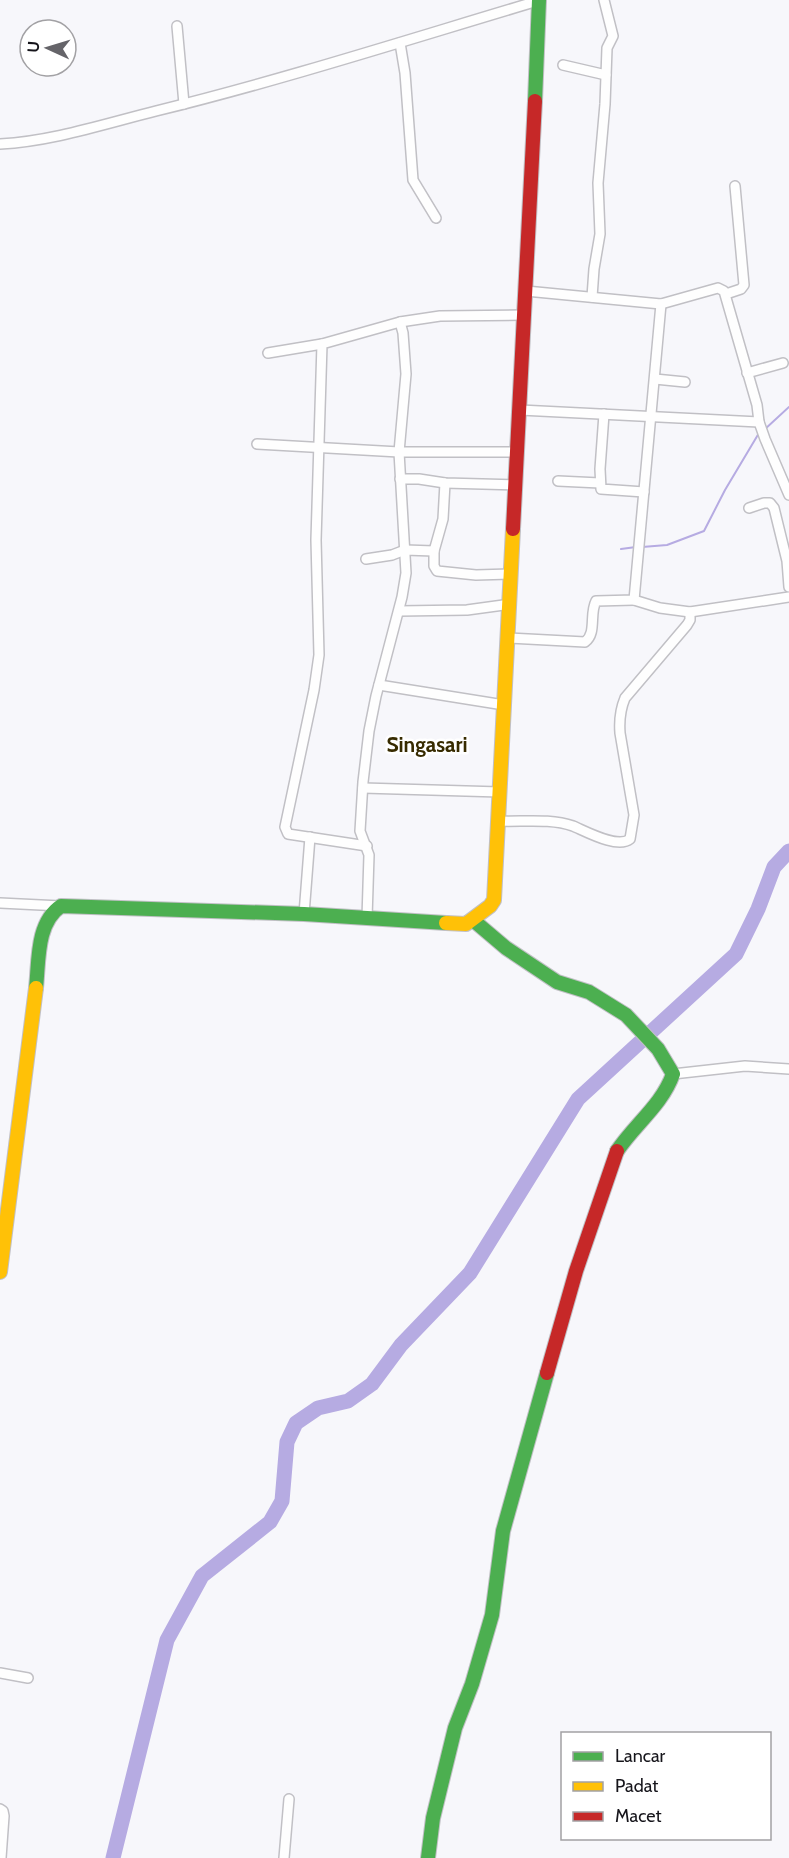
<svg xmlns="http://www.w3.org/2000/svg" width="789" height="1858" font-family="Cabin,sans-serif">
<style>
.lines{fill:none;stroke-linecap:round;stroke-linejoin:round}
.stream{stroke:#b6abe2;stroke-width:2}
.river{stroke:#b6abe2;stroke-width:15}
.street-casing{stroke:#c1c0c5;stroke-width:12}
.fast-casing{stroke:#c1c0c5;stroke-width:16}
.slow-casing{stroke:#c1c0c5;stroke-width:16}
.jam-casing{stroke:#c1c0c5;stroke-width:16}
.street{stroke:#fefefe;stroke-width:9}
.fast{stroke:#4caf50;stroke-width:14}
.slow{stroke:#ffc107;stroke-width:14}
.jam{stroke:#c62828;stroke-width:14}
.labels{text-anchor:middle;stroke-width:5;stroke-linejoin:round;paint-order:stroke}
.quarter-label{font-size:21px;font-weight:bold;fill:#372b00;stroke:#fff}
</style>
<rect width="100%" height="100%" fill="#f7f7fb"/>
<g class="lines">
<g class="stream">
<path d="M764,430L789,407"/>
<path d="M642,547L667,545L704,531L725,490L759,433"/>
<path d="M621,549L636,547"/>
</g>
<path class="river" d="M113,1858L167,1640L202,1576L270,1522L282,1501L287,1442L296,1423L318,1408L348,1401L372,1384L401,1345L470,1273L578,1099L736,954L758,909L774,867L789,851"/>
<defs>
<g id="street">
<path d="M177,26L184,104"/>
<path d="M400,43L405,73L413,180L436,218"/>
<path d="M563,65L606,75"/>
<path d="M0,144C53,141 104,124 156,111C286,79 413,38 541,0"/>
<path d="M526,291L661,304L718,288L724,291L757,405L759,422L765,439L789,495"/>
<path d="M726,294L741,289L744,285L735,186"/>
<path d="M592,297L594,269L600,234L598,183L605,104L607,48L613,36L604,0"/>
<path d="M268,353L322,344"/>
<path d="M747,373L783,363"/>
<path d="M655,379L685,382"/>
<path d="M520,410L759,422"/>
<path d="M604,414L600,469L601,489L644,492"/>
<path d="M257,444L399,452H517"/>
<path d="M400,479H419L445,483L516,485"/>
<path d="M558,481L600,483"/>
<path d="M749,508L764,503H770L774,508L787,561L789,587"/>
<path d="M434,551V566L437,571L476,575L512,574"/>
<path d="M366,559L392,555L405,550L434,551L443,519L445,483"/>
<path d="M634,600L660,608L690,612L789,597"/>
<path d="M399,611L467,610L511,604"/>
<path d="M509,638L585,642C597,633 589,614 596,601L634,600L661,304"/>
<path d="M379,685L504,705"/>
<path d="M363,788L500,792"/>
<path d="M499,821C523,822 550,818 573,826C587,832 618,849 630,839L634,815L620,733C619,720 620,710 625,698L687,625L690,620V612"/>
<path d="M367,846L288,834L285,827L314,690L319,655L316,540L322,344L400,322L440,316L524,315"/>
<path d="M0,903L61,906"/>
<path d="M304,914L310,837"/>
<path d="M367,918L369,855L360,831L363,782L369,731L376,696L402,597L406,573L399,452L406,374L403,333L400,322"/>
<path d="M673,1074L745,1066L789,1069"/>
<path d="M0,1673L28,1678"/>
<path d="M0,1809L3,1811L4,1816L1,1858"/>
<path d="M284,1858L289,1799"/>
</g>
<g id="fast">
<path d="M535,101L539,0"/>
<path d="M473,920L506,948L557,982L589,992L626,1015L658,1049L673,1074C662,1105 635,1124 617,1151"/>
<path d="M36,988C39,961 36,923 61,906L304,914L446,923"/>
<path d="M428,1858L433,1818L455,1728L472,1684L492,1615L503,1531L547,1373"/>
</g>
<g id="slow">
<path d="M446,923L466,924L490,906L494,900L513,529"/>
<path d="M0,1272L36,988"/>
</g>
<g id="jam">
<path d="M513,529L535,101"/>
<path d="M547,1373L576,1271L617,1151"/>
</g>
</defs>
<use href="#street" class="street-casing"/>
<use href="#fast" class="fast-casing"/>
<use href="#slow" class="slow-casing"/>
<use href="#jam" class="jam-casing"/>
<use href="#street" class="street"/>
<use href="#fast" class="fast"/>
<use href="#slow" class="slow"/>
<use href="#jam" class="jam"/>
</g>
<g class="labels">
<g class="quarter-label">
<text x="427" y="752">Singasari</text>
</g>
</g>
<rect x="561" y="1732" width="210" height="108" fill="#ffffff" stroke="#a2a1a4" stroke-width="1.5"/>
<rect x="573" y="1752" width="30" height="9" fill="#4caf50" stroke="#a2a1a4" stroke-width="1.5"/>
<text x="615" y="1762" font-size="18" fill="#16151b">Lancar</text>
<rect x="573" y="1782" width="30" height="9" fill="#ffc107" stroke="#a2a1a4" stroke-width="1.5"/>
<text x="615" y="1792" font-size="18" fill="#16151b">Padat</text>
<rect x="573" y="1812" width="30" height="9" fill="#c62828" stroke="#a2a1a4" stroke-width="1.5"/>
<text x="615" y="1822" font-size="18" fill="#16151b">Macet</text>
<g transform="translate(48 48) rotate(274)"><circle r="28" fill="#ffffff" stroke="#a2a1a4" stroke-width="1.5"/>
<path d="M0-4.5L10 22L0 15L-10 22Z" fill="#656469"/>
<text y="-9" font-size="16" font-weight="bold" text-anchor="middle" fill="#16151b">U</text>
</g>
</svg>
